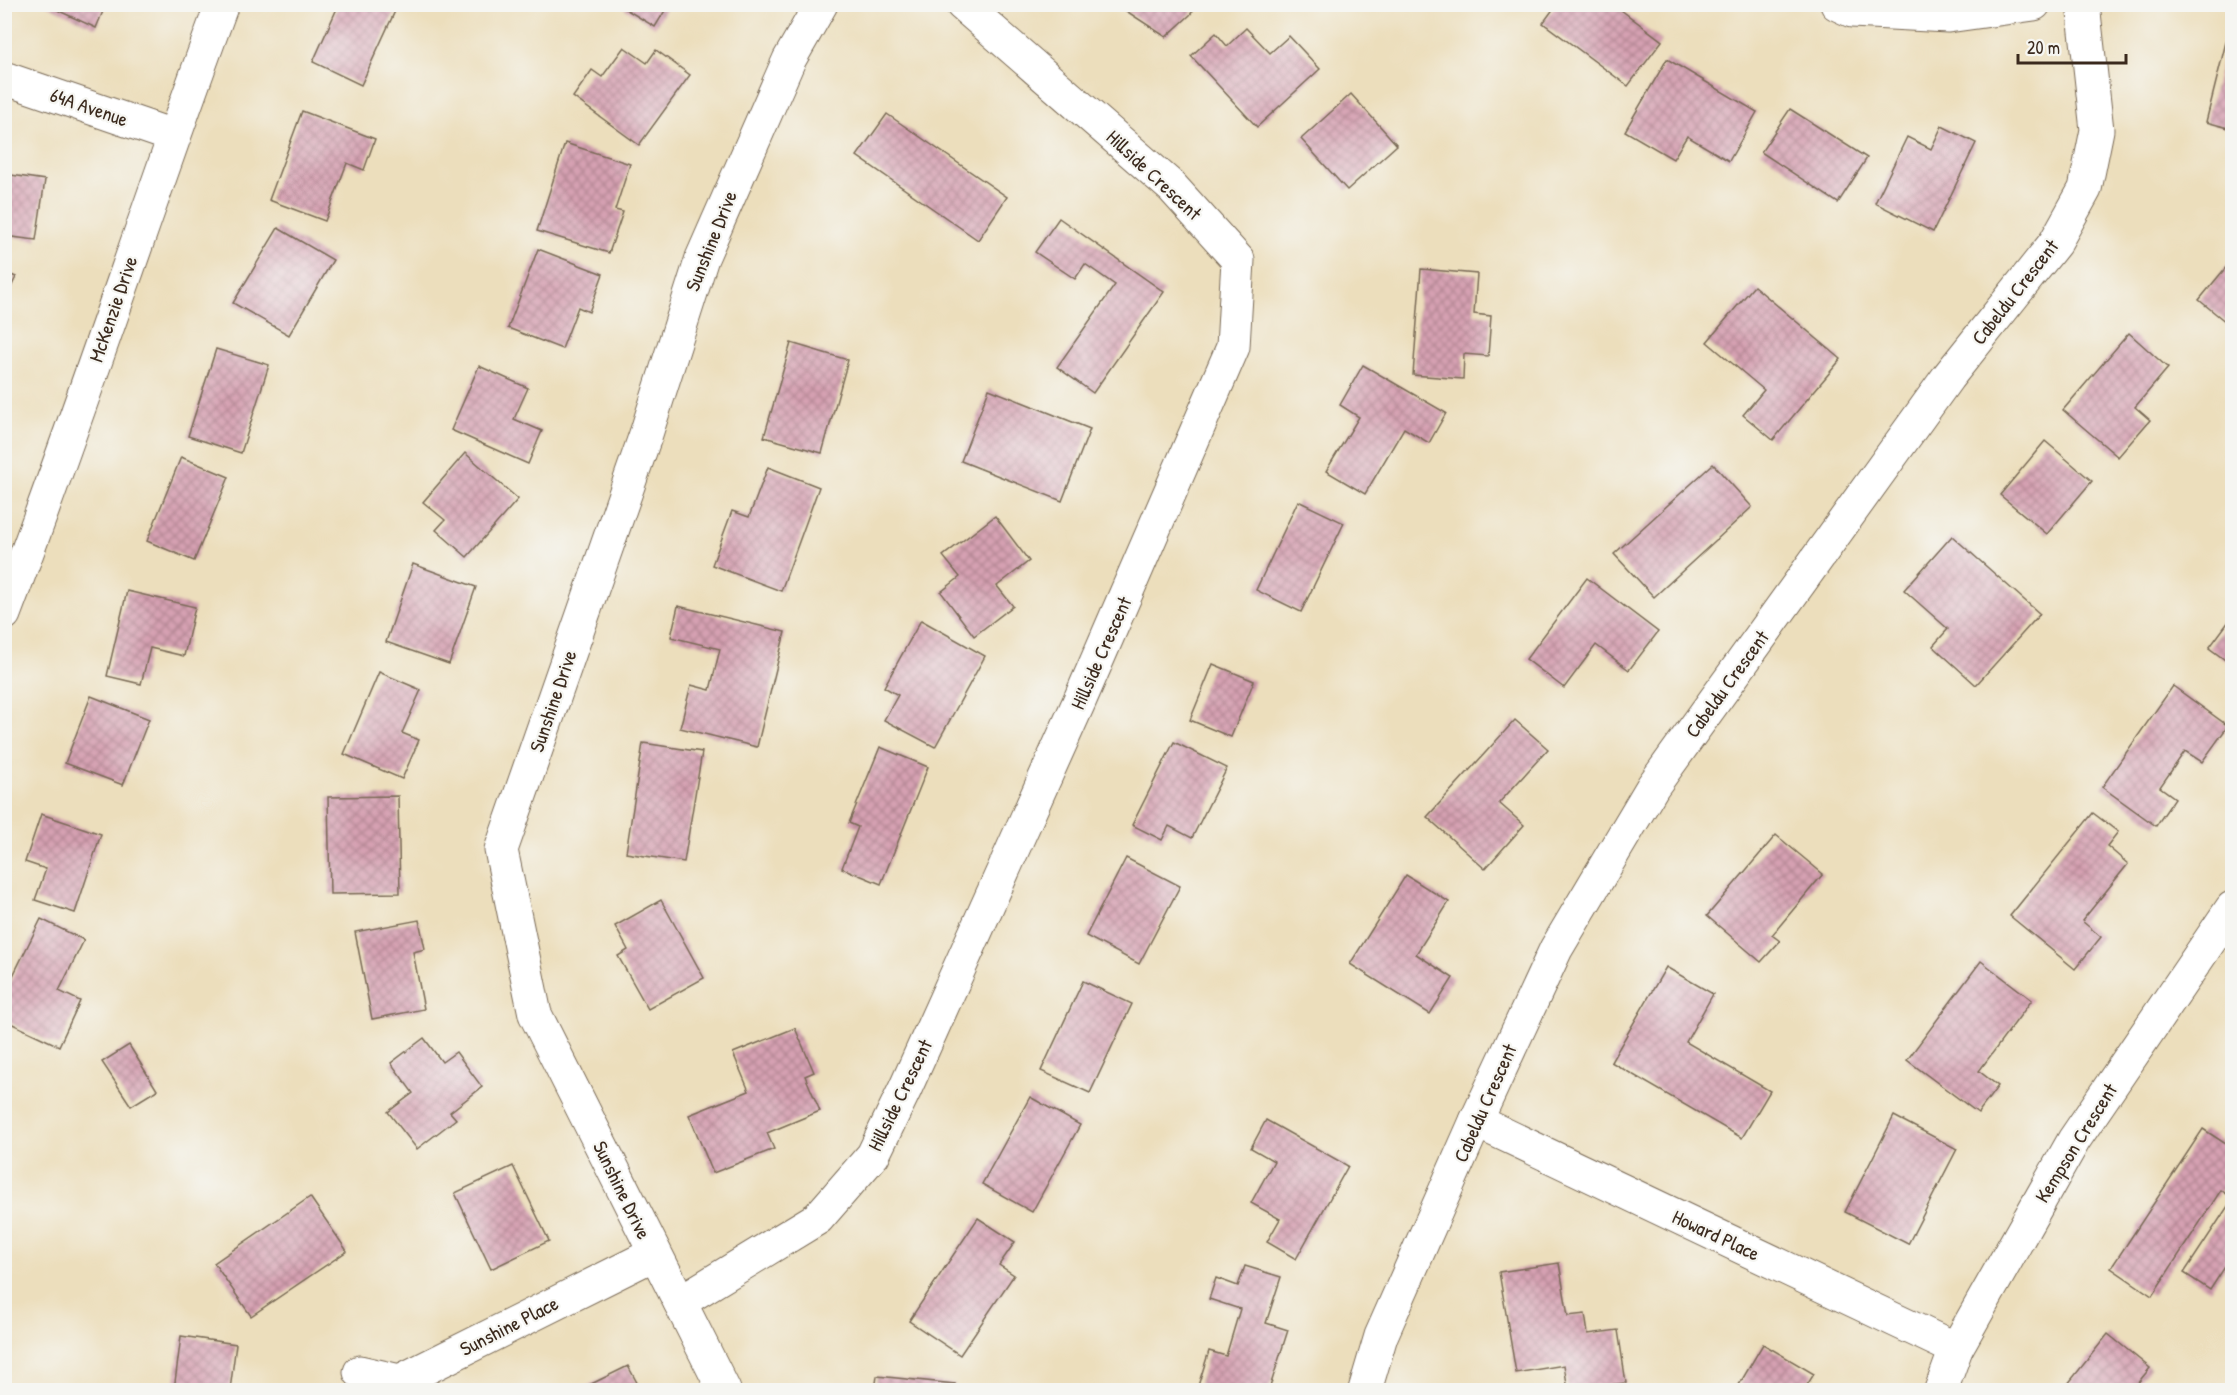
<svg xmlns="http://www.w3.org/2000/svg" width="2237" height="1395" font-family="'Patrick Hand',sans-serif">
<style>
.building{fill:url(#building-cross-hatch)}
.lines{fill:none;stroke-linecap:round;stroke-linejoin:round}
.street-casing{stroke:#796955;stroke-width:35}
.street{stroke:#fff;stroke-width:33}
.labels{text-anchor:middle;stroke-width:4.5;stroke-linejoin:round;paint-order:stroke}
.street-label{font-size:20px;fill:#3b2a1e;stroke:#f6f6f2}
</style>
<defs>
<pattern id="building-cross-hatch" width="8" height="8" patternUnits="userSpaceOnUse" patternTransform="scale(1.5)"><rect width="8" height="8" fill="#d6a1b2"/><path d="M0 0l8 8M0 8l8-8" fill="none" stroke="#af8390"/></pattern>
</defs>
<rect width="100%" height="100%" fill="#f6f6f2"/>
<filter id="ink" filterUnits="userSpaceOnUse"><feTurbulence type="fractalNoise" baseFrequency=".0167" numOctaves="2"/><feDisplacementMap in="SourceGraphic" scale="12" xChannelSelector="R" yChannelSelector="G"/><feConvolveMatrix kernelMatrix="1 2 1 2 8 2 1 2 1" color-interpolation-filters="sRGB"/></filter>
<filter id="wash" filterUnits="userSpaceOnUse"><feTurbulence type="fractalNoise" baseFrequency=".008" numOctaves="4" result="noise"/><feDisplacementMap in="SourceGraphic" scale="24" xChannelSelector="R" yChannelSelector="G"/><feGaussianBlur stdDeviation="1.35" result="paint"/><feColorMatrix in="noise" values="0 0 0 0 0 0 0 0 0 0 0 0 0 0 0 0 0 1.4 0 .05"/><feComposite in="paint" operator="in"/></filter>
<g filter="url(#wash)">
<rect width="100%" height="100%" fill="#ecdebc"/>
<g id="blocks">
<g class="building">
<path d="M44,4H106L96,28Z"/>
<path d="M339,4H381L395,11L361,85L313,62Z"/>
<path d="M617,4H669L655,27Z"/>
<path d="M1557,4H1613L1662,41L1628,86L1543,23Z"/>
<path d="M1117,5H1197L1190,15L1166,37Z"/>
<path d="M1246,28L1270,53L1289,36L1320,69L1257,127L1191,56L1216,33L1227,46Z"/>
<path d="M2227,38L2232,40V129L2206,122Z"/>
<path d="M624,47L647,63L656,50L690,75L639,145L573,97L592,70L602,77Z"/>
<path d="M1667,59L1757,112L1729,161L1687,136L1673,159L1625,131Z"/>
<path d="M1351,94L1397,145L1347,190L1301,139Z"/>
<path d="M1790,109L1867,158L1838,203L1761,152Z"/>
<path d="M302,111L375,139L364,170L347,163L325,221L269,200Z"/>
<path d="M887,114L1007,197L978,240L857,156Z"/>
<path d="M1942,126L1976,143L1933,232L1875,203L1907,137L1931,149Z"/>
<path d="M565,143L630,164L615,210L623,212L609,253L537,231Z"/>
<path d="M4,174L45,180L36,240L4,236Z"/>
<path d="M1059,218L1164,292L1093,393L1057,367L1115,285L1085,264L1075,279L1035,252Z"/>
<path d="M278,228L333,260L289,335L233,303Z"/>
<path d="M538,249L603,274L589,312L578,307L562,349L508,328Z"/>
<path d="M2232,260V327L2199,300Z"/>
<path d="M1421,269L1477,274L1474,314L1491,316L1488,356L1464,354L1463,379L1413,375Z"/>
<path d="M4,272L16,277L4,302Z"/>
<path d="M1754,286L1841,359L1773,440L1743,415L1764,390L1707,342Z"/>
<path d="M2129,333L2168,368L2135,407L2150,420L2118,457L2063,410Z"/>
<path d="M791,343L848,360L822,453L764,437Z"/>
<path d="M216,349L269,365L241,453L188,436Z"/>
<path d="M1363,365L1446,413L1429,443L1404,428L1365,494L1326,471L1359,417L1340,405Z"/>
<path d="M479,366L528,388L514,419L542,431L528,464L451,430Z"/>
<path d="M989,389L1090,429L1062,501L961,461Z"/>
<path d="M2045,441L2092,481L2047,534L2000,495Z"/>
<path d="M465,453L518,499L467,557L436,530L445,520L423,502Z"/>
<path d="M181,457L229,477L194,561L147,541Z"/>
<path d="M1713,464L1752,507L1654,597L1614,554Z"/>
<path d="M768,467L819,487L781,591L712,565L732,511L749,517Z"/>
<path d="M1298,501L1344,523L1301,612L1256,590Z"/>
<path d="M995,516L1029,561L997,586L1013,606L974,636L941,592L960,577L943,556Z"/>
<path d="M1952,536L2040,614L1976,685L1933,646L1948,629L1904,590Z"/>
<path d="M413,564L476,587L449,664L386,642Z"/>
<path d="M1587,578L1658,632L1629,670L1596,645L1564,688L1526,659Z"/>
<path d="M127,591L195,607L184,656L150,648L141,684L107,676Z"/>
<path d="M678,606L785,632L757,747L680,728L691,685L710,690L720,649L671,637Z"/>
<path d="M2232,617V665L2209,648Z"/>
<path d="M921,620L985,656L935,747L884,720L898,695L884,687Z"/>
<path d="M1213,664L1254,681L1231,737L1190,720Z"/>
<path d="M379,672L421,690L402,733L419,740L402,779L344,754Z"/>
<path d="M2173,686L2228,726L2202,762L2185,751L2160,787L2175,798L2156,826L2102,787Z"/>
<path d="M91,696L149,719L123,785L65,763Z"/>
<path d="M1515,720L1548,749L1499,803L1524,825L1485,869L1427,817Z"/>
<path d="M1174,742L1227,768L1192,838L1169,826L1162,840L1132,825Z"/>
<path d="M643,743L702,752L684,862L626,853Z"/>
<path d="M880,747L928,767L881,884L842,868L858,827L849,823Z"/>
<path d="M398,796L400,893L330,894L328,797Z"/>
<path d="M2093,813L2118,832L2107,846L2128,864L2082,921L2101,937L2075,969L2010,916Z"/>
<path d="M41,814L101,834L75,913L35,900L46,869L25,862Z"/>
<path d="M1776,835L1823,874L1772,935L1780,941L1761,962L1707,916Z"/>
<path d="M1126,858L1180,886L1139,964L1086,936Z"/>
<path d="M1406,875L1449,902L1416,954L1453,978L1430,1014L1350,964Z"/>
<path d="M661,900L704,978L648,1009L618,956L628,950L615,926Z"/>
<path d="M41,919L84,940L59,991L80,1001L59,1046L4,1020V994Z"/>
<path d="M419,920L425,949L413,952L424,1009L372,1019L355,932Z"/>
<path d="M1981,961L2032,1000L1979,1071L1998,1086L1978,1113L1907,1060Z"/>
<path d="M1666,967L1713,994L1686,1042L1770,1091L1742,1138L1611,1062Z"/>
<path d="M1083,981L1132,1004L1090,1093L1041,1071Z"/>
<path d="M795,1028L814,1072L805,1076L820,1111L767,1133L774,1149L713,1173L689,1115L749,1091L733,1053Z"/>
<path d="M424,1038L442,1062L456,1052L482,1087L450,1112L456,1119L417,1149L388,1112L413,1093L391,1063Z"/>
<path d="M129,1045L157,1090L131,1106L102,1062Z"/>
<path d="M1030,1097L1080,1125L1032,1212L982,1184Z"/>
<path d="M1894,1116L1957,1149L1908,1244L1845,1212Z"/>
<path d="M1266,1120L1348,1166L1296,1259L1267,1242L1280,1219L1251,1203L1274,1161L1251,1148Z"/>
<path d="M2203,1129L2232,1148V1198L2221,1190L2152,1296L2111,1268Z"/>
<path d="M513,1166L549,1241L491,1269L455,1193Z"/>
<path d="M310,1197L347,1251L251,1316L214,1263Z"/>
<path d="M2232,1200V1256L2210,1290L2184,1273Z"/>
<path d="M978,1218L1015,1242L999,1265L1014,1275L960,1355L909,1321Z"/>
<path d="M1559,1263L1568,1316L1585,1314L1588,1334L1618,1330L1626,1383L1568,1390L1564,1365L1516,1373L1499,1272Z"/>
<path d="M1245,1266L1281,1277L1266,1323L1288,1330L1269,1390L1197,1389L1209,1351L1226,1356L1240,1309L1209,1299L1216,1278L1238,1286Z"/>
<path d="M2108,1334L2150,1368L2132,1390H2063Z"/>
<path d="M181,1336L236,1344L230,1390H174Z"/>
<path d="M1763,1344L1814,1374L1804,1390H1736Z"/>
<path d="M628,1366L641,1390H579Z"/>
<path d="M877,1376L955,1384L954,1390H875Z"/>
</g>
</g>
</g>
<g filter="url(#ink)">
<use href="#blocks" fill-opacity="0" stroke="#796955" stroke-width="1.5"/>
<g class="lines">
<defs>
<g id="street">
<path d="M1837,4L1852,11L1948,16L2034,4"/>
<path d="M4,78L173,136"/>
<path d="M4,614C81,412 147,207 222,4"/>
<path d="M1476,1121L1956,1349"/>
<path d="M680,1302L818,1218L873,1155L905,1089L1079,702L1233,347L1238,260L1172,187L962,4"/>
<path d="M360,1372L400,1381L654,1254"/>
<path d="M724,1390L535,1014L501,850L646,434L702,258L789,60L821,4"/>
<path d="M1365,1390L1381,1336L1476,1121L1556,949L1653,786L1948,377L2055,243L2085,189L2097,130L2083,4"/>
<path d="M1941,1390L1956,1349L2074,1140L2232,908"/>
</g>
</defs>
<use href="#street" class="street-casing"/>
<use href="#street" class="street"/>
</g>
</g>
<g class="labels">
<g class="street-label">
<text transform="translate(89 107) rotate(19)" y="7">64A Avenue</text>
<text transform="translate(1154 175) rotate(43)" y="7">Hillside Crescent</text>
<text transform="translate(711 241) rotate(-68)" y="7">Sunshine Drive</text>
<text transform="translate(2015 292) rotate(-52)" y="7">Cabeldu Crescent</text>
<text transform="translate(113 309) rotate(-71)" y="7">McKenzie Drive</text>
<text transform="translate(1101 653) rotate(-66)" y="7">Hillside Crescent</text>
<text transform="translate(1727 684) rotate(-54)" y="7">Cabeldu Crescent</text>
<text transform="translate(553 701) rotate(-71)" y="7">Sunshine Drive</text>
<text transform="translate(900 1095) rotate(-64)" y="7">Hillside Crescent</text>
<text transform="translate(1485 1103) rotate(-66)" y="7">Cabeldu Crescent</text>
<text transform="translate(2076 1143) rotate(-58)" y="7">Kempson Crescent</text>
<text transform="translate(622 1190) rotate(64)" y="7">Sunshine Drive</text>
<text transform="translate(1716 1235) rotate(25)" y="7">Howard Place</text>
<text transform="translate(509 1326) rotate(-27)" y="7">Sunshine Place</text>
</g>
</g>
<rect width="2237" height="1395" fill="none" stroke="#f6f6f2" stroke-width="24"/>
<path d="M2018 54v9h108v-9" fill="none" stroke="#3b2a1e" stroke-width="3"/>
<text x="2027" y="54" font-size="18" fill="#3b2a1e" stroke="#f6f6f2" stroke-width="4.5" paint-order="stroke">20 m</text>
</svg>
